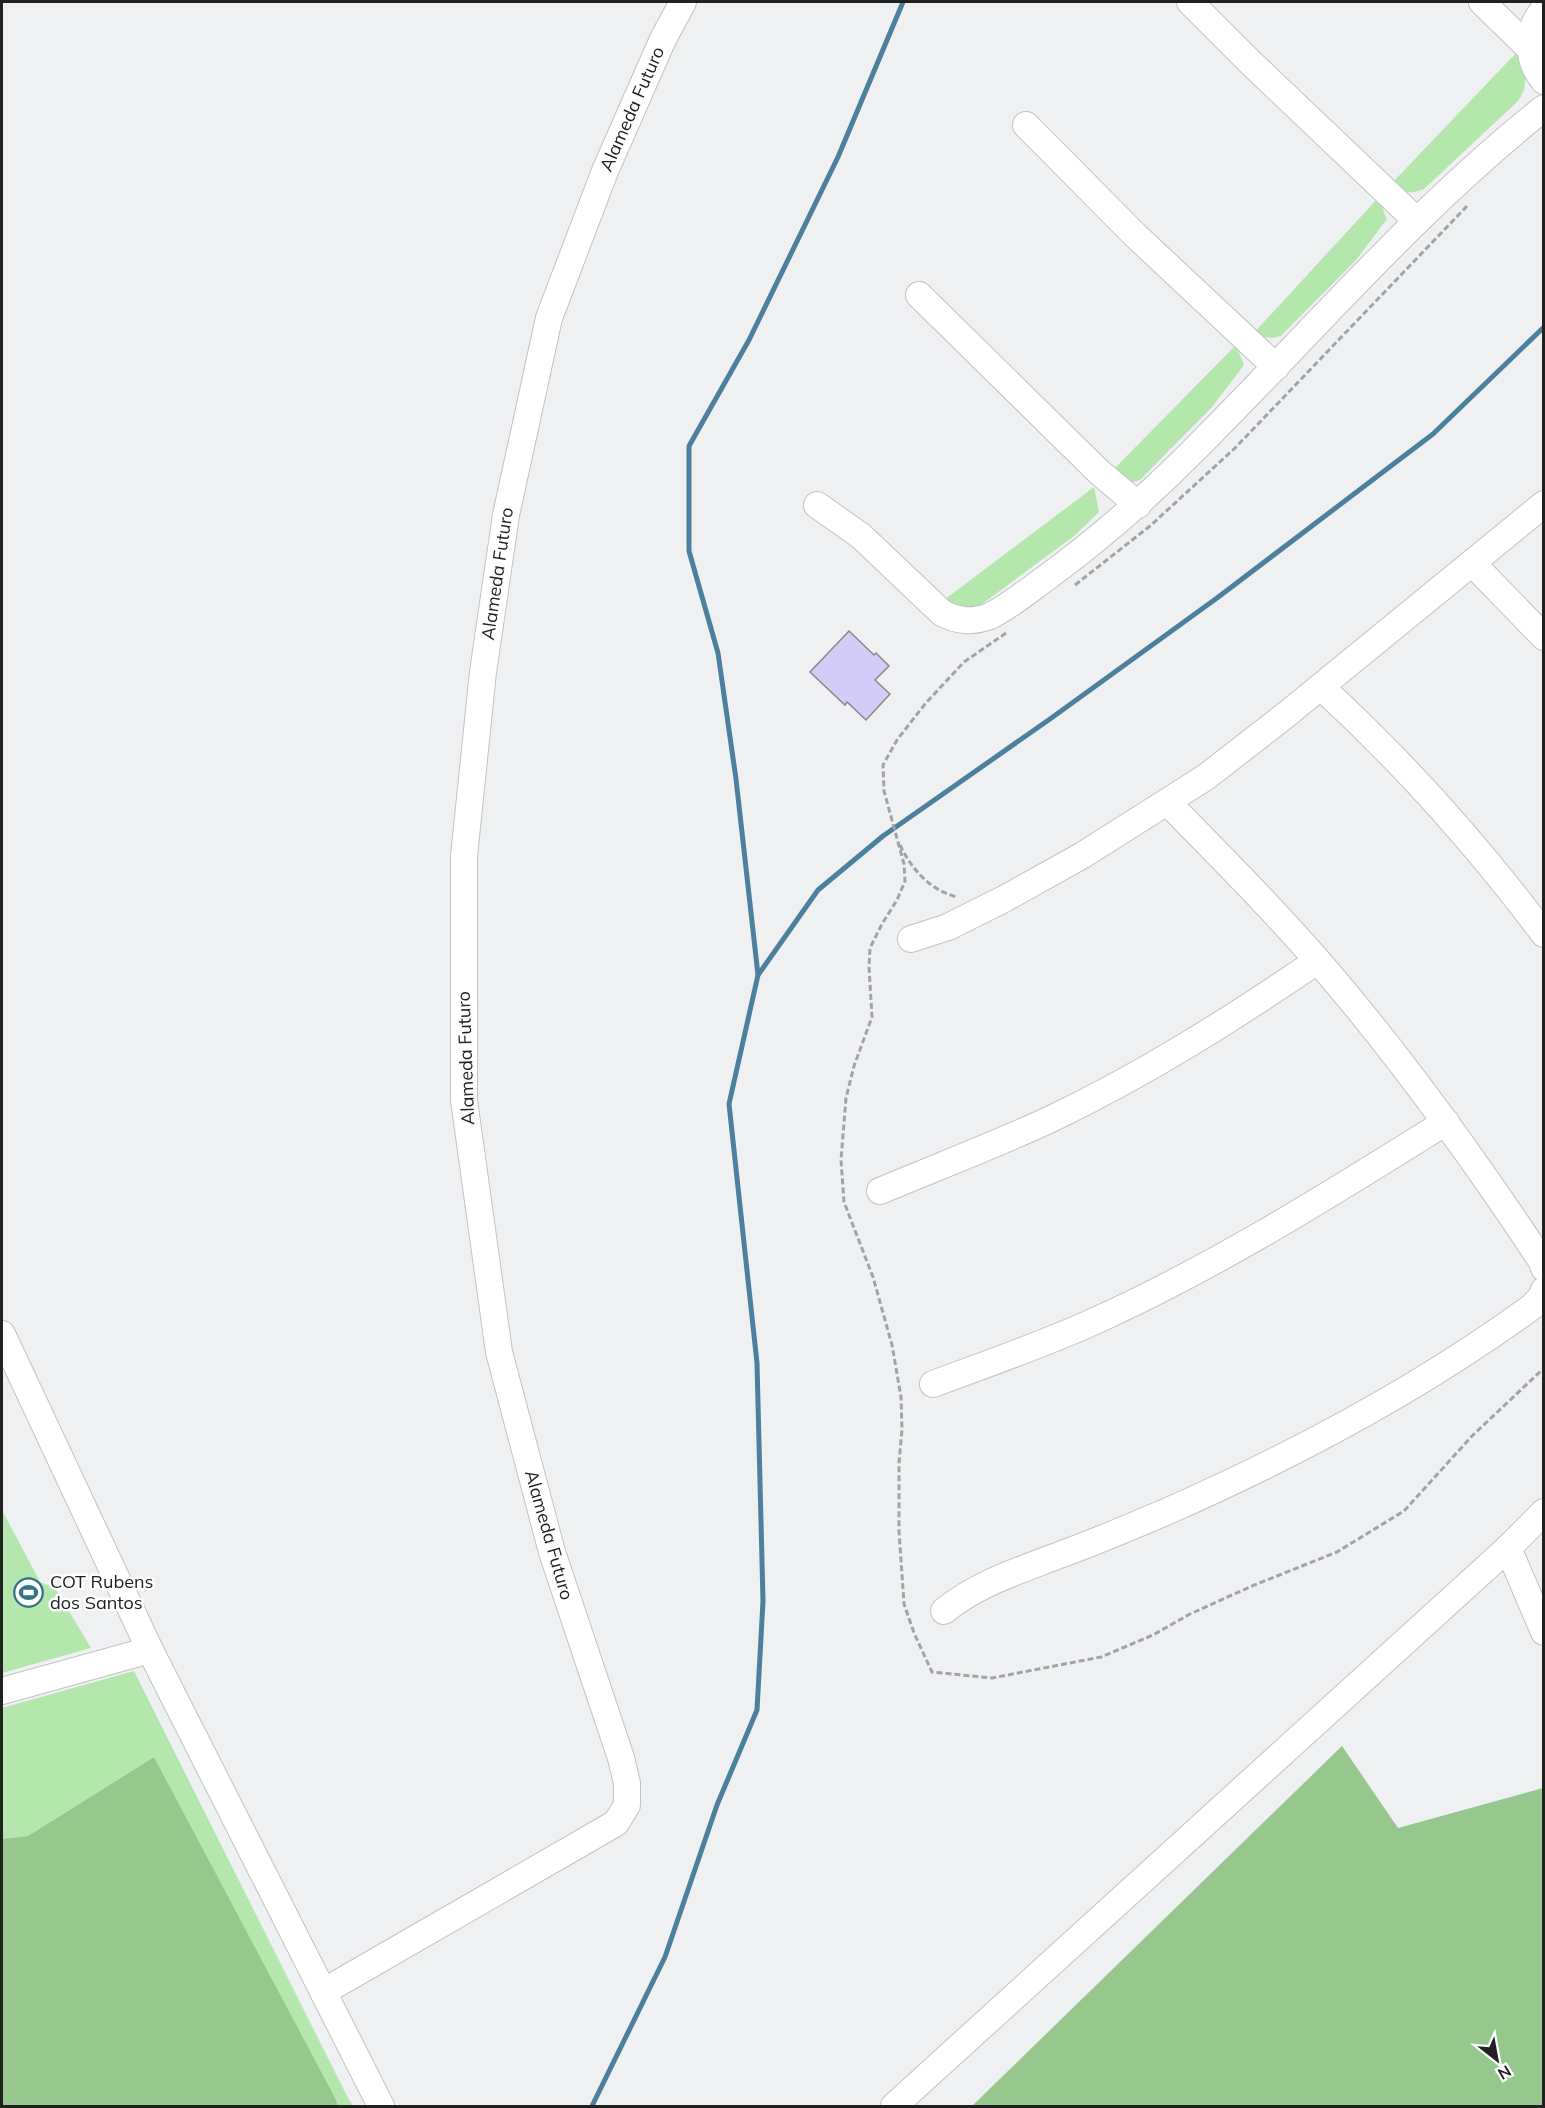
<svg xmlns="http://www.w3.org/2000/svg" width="1545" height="2108" font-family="Mulish,sans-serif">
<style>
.green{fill:#b4e7ac}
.forest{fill:#96c88d}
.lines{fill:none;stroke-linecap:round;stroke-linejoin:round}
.stream{stroke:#4d809f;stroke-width:5}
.building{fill:#d3ccf6;stroke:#89898b;stroke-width:1.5}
.minor-casing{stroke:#c2c3c5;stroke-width:28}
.path{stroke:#a2a3a4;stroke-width:3;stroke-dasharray:6 3;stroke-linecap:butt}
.minor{stroke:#fff;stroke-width:26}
.labels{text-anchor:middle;stroke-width:5;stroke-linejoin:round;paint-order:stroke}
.street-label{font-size:18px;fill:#212122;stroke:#fdfeff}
.poi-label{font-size:18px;fill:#212122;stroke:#fdfeff;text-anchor:start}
</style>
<rect width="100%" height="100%" fill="#eff0f2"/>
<g class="green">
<path d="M1518,51C1525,69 1531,86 1516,103L1424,189C1409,195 1404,193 1392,183Z"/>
<path d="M1378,198L1387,219L1356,260L1281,336L1272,338L1252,335Z"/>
<path d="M1236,345L1244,365L1212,407L1140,480L1131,483L1110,473Z"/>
<path d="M1094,487L1099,512L1074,536L982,604C963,611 960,610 944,600Z"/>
<path d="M2,1510L40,1582L55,1588L91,1648L2,1673Z"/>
<path d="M134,1671L347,2096L353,2106H338L154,1757L28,1836L2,1839V1708Z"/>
</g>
<g class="forest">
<path d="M1342,1746L1398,1828L1543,1788V2106H972Z"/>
<path d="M154,1757L335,2098L338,2106H2V1839L28,1836Z"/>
</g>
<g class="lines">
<g class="stream">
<path d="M758,975L736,779L718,653L689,551V446L749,340L838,157L903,2"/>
<path d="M592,2106L665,1957L717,1805L757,1710L763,1601L757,1363L729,1104L758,975L818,890L883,836L1050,719L1217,598L1433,434L1544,327"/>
</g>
</g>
<path class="building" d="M849,631L874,655L876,653L889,666L875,680L890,694L866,720L847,702L845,705L810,672Z"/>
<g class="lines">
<defs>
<g id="minor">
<path d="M1190,2L1250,62L1417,221"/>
<path d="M1482,2L1529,48"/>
<path d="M1544,9C1525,31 1526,59 1544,81"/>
<path d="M1026,125L1135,235L1276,367"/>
<path d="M919,295L1098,471L1138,505"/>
<path d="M817,505L861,536L942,613C958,621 972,623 990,616C1010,606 1028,591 1046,578C1102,537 1152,493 1200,444C1313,331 1418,208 1544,108"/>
<path d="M1472,563L1544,637"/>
<path d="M1321,687C1402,761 1477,845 1544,934"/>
<path d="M1167,802C1220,856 1274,910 1324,968C1403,1060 1474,1159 1541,1260L1544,1268"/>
<path d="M911,939L948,927L1004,899L1083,855L1206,777L1287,714L1544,504"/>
<path d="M880,1191C937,1167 995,1145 1051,1119C1145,1074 1232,1019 1317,961"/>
<path d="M2,1334L150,1650L381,2106"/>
<path d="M933,1384C984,1365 1036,1347 1086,1325C1212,1269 1329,1195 1446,1122"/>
<path d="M1508,1548L1544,1632"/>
<path d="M944,1611C978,1583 1021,1570 1062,1554C1098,1541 1133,1526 1168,1511C1295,1455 1421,1388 1533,1306L1541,1297L1544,1290"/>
<path d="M2,1691L150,1650"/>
<path id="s1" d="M323,1992L616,1823L627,1805V1783L621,1758L552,1552L499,1352L464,1100V856L483,672L506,515L549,318L605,171L663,39L683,2"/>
<path d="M894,2106L1508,1548L1544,1512"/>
</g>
</defs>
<use href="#minor" class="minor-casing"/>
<g class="path">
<path d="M1075,585L1150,526L1235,448L1469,204"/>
<path d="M1006,633L964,662L925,704L897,740L883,765L884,791L904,864L905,881L897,900L882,924L870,948L869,967L872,1017L854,1066L846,1098L841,1160L844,1202L873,1277L892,1345L901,1397L902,1429L899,1463V1531L904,1604L914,1633L932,1672L992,1678L1101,1657L1153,1635L1190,1614L1252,1586L1337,1552L1404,1511L1472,1436L1544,1368"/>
<path d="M900,845C912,870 930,890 957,897"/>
</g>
<use href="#minor" class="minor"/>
</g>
<defs>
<symbol id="stadium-ring" viewBox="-11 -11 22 22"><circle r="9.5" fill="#fdfeff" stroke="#357288" stroke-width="1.5"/><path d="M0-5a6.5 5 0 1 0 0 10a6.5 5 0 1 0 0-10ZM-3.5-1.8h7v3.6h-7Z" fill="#357288"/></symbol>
</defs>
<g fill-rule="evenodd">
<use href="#stadium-ring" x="12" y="1576" width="33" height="33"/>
</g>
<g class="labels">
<g class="street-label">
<text dy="6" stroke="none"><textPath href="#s1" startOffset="2100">Alameda Futuro</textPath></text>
<text dy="6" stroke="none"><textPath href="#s1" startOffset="1614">Alameda Futuro</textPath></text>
<text transform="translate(466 1058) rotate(-92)" y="6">Alameda Futuro</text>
<text transform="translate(549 1535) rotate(74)" y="6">Alameda Futuro</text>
</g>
<g class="poi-label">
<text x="50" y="1588">COT Rubens<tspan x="50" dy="21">dos Santos</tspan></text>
</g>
</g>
<rect width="1545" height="2108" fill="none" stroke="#212122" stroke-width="6"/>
<g transform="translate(1497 2060) rotate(149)" stroke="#fdfeff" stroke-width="4.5" paint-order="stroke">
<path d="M0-4.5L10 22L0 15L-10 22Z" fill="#212122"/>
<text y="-9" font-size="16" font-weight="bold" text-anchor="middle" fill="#212122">N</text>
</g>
</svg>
